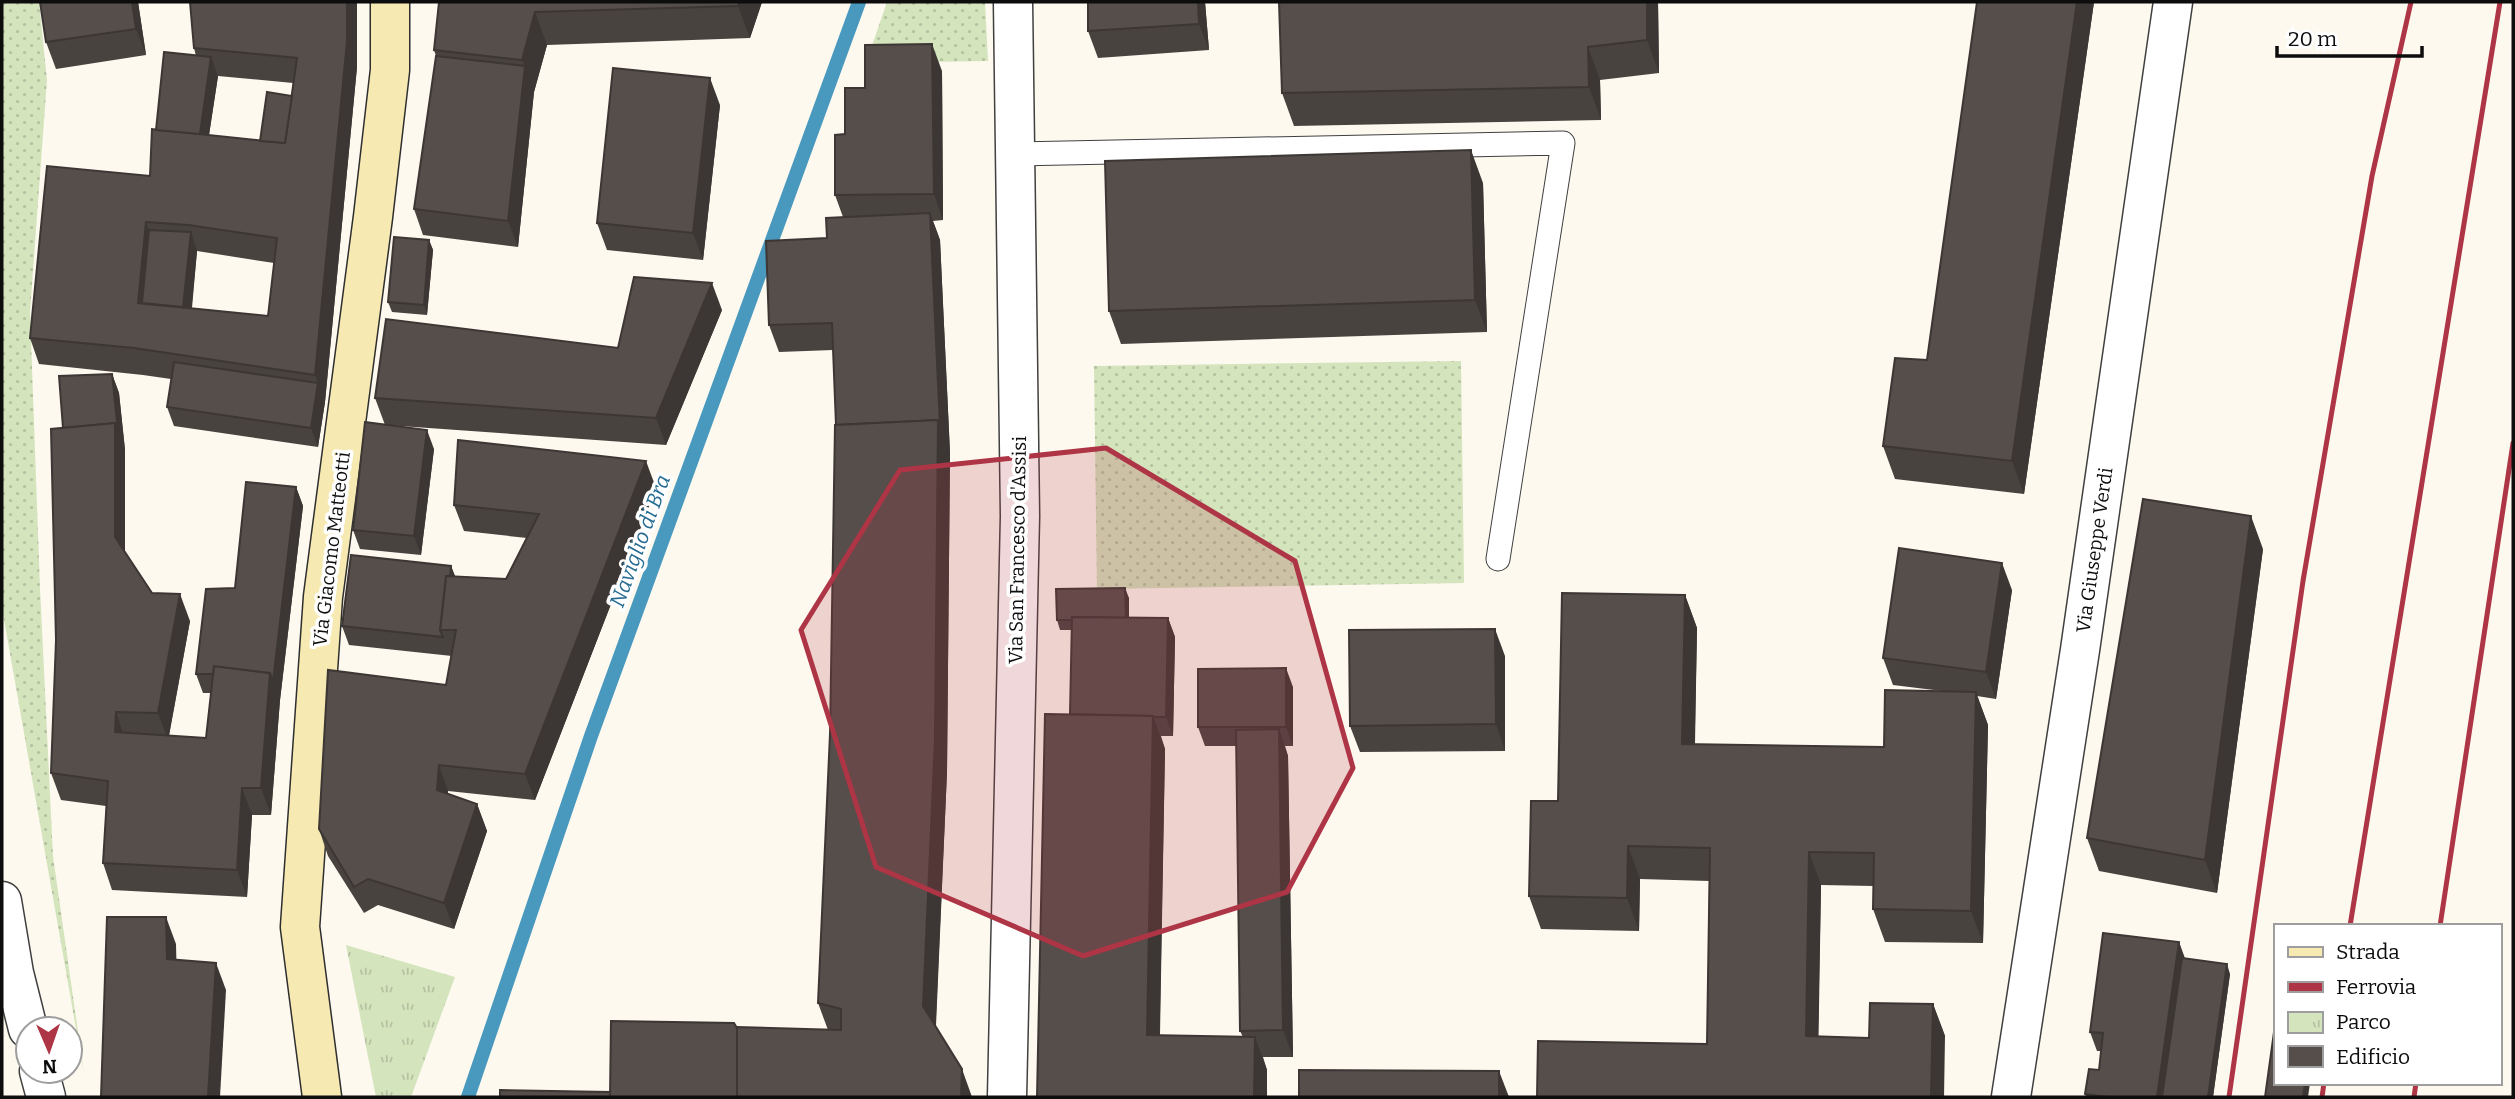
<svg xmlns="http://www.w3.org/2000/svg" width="2515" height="1099" font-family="Bitter,serif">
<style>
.grass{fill:url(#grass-dots)}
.park{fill:url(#park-tufts)}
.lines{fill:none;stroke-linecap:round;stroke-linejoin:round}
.stream{stroke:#4999be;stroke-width:14}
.lane-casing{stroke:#404040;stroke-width:25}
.street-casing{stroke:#404040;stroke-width:41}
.secondary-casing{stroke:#2f2f2f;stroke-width:41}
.lane{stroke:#fff;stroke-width:23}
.street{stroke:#fff;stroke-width:38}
.secondary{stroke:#f6e9b2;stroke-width:38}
.rail{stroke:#ae3545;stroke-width:5}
.wall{fill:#494340;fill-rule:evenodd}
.shaded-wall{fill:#3c3734}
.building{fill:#554e4b;stroke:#3c3734;stroke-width:2;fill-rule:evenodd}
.marked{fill:#ae3545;fill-opacity:0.2;stroke:#ae3545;stroke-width:5;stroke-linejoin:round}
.labels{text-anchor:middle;stroke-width:7;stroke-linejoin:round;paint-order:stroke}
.street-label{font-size:19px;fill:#0d0d0d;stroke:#fff}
.water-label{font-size:21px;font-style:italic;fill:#256b91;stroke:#fff}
</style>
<defs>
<pattern id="grass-dots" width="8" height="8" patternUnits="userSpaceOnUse" patternTransform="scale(1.75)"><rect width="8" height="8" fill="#d4e4bd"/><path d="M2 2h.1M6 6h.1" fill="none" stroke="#b5c2a1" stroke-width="1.8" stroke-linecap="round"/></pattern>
<pattern id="park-tufts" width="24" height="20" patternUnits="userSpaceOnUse" patternTransform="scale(1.75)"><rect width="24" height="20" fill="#d4e4bd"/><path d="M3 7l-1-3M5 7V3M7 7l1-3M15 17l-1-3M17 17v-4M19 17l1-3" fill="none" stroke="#b5c2a1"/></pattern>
</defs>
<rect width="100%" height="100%" fill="#fdf9ef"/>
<g class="grass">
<path d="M2,2H39L47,80L30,312L40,588L53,856L84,1074L2,608Z"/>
<path d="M887,2H985L988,61L866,63Z"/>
<path d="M1461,361L1464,583L1097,589L1094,366Z"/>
</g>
<path class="park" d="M346,945L455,977L411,1097H376Z"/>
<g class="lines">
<path class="stream" d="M468,1097L591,736L859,2"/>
<defs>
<path id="lane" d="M1015,154L1563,143L1498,559"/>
<g id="street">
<path d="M2,901L14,973L28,1029"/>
<path d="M39,1071L46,1097"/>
<path d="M1007,1097L1020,516L1013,2"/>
<path d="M2011,1097L2080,650L2173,2"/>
</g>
<path id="secondary" d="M322,1097L300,927L323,597L373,217L390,70V2"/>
</defs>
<use href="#lane" class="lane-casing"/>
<use href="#street" class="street-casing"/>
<use href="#secondary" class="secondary-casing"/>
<use href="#lane" class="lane"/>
<use href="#street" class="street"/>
<use href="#secondary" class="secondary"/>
<g class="rail">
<path d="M2350,926L2500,2"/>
<path d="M2440,926L2513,443"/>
<path d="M2229,1097L2303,581L2372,176L2411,2"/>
<path d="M2322,1097L2324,1083"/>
<path d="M2414,1097L2416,1083"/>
</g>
</g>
<g class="wall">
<path d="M138,2L146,55L56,69L46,42Z"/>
<path d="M190,2L357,67L325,402L318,447L174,426L167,407L171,379L143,375L39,364L30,338L150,176L156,130L196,56L194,48ZM218,76L293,83L292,96L260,141L209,135ZM197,251L274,263L268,316L192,308Z"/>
<path d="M439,2H762L750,38L547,45L534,92L518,247L423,235L414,209L436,56L434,50Z"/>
<path d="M1205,2L1209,50L1098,58L1088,31Z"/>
<path d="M1279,2H1658L1659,73L1600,80L1601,120L1294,126L1282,93Z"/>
<path d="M1977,2H2094L2024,494L1895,479L1883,446L1927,360Z"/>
<path d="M942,71L943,220L933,221L940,240L950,453L947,772L936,1026L610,1092L737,1028L828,1030L818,1003L830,734L836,425L833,350L779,352L769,325L827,238L843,217L835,195L845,134L865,88Z"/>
<path d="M720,105L703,260L607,250L597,223Z"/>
<path d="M1483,183L1487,332L1121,344L1109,311Z"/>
<path d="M429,240L433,250L427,315L392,312L388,302Z"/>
<path d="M722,310L666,445L386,425L434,449L421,555L360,549L353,530L385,425L375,398L618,348Z"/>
<path d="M112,374L119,393L125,450V552L152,593L190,621L169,736L206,738L211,693H203L196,674L235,588L296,487L303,506L280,700L271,815H252L247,897L112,890L103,863L106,806L61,800L51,773L63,428Z"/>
<path d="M656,488L535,800L448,791V794L477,804L487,831L454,929L378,905L364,913L328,856L319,829L446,685L452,656L349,645L342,626L451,566L455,576L506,579L527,538L464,531L454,505Z"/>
<path d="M2263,549L2217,893L2099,871L2087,838Z"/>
<path d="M2012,590L1996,699L1977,696L1988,725L1983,943L1885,942L1873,909V886L1821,885L1818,1036L1869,1038L1933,1004L1945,1036L1707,1044L1709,881L1640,879L1639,931L1541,929L1529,896L1558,801L1685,595L1697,628L1695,744L1884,747L1942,691L1893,685L1883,658Z"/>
<path d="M1129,598V618H1168L1175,637L1173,736H1161L1165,749L1160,1035L1243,1037L1240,1031L1236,746H1205L1198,727L1293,687V746H1285L1288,756L1293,1057H1263L1267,1070L1037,1097L1070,714L1072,630H1060L1057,620Z"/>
<path d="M1505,656V751L1360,752L1350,726Z"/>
<path d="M2179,942L2184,958L2230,974L2213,1097H2086L2085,1094L2099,1070L2101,1051H2097L2090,1032Z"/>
</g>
<g class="shaded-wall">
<path d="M132,2H138L146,55L136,29Z"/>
<path d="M347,2H357V67L325,402L318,447L311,428L318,383L315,375Z"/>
<path d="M740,2H762L750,38L738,6Z"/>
<path d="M1198,2H1205L1209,50L1199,24Z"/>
<path d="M1647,2H1658L1659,73L1647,40Z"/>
<path d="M2077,2H2094L2024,494L2012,461Z"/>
<path d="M535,12L547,45L534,92L518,247L508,221L525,66L522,60Z"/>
<path d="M932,44L942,71L943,220L934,194Z"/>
<path d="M1588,47L1600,80L1601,120L1589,87Z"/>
<path d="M211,57L218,76L205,161L198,142Z"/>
<path d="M710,78L720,105L703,260L693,233Z"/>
<path d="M1471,150L1483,183L1487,332L1475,300Z"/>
<path d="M930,213L940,240L950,453L947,772L935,1039L923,1006Z"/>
<path d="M146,222L156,249L150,311L138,303Z"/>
<path d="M191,232L197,251L189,334L182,315Z"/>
<path d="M429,240L433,250L427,315L424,305Z"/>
<path d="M712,283L722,310L666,445L656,418Z"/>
<path d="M112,374L119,393L125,450V564L115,537Z"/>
<path d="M427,430L434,449L421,555L414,536Z"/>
<path d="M646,461L656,488L535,800L525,774Z"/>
<path d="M296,487L303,506L280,700L273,681Z"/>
<path d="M2251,516L2263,549L2217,893L2205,860Z"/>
<path d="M2002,563L2012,590L1996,699L1986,672Z"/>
<path d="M451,566L458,584L444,630Z"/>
<path d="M1125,588L1129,598V629L1126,619Z"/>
<path d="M180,594L190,621L168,740L158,713Z"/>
<path d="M1685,595L1697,628L1694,777L1682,744Z"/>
<path d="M1168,618L1175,637L1173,736L1166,717Z"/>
<path d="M1495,629L1505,656V751L1496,724Z"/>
<path d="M1286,668L1293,687V746L1286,727Z"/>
<path d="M270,673L280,700L271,815L261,788Z"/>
<path d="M1976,692L1988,725L1983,943L1971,911Z"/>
<path d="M116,712L125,739L115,732Z"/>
<path d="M1153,716L1165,749L1159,1068L1147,1035Z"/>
<path d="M1279,729L1288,756L1293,1057L1283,1030Z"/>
<path d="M439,765L448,791L446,816L437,790Z"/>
<path d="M242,788L252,815L247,897L237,870Z"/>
<path d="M477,804L487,831L454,929L444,903Z"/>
<path d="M1628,846L1640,879L1639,931L1627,898Z"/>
<path d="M1809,852L1821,885L1818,1069L1806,1036Z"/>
<path d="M166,917L176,944L177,986L167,959Z"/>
<path d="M2179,942L2186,961L2167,1097H2157Z"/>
<path d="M216,963L226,990L220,1097H208Z"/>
<path d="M2227,964L2230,974L2213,1097H2208Z"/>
<path d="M1933,1004L1945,1036L1944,1097H1931Z"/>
<path d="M1255,1037L1267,1070V1097H1254Z"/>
<path d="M962,1069L972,1097H961Z"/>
<path d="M1499,1071L1509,1097H1499Z"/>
<path d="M2305,1083H2310L2308,1097H2303Z"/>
</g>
<g class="building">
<path d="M40,2H132L136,29L46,42Z"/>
<path d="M190,2H347V41L315,375L134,348L30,338L47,166L150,176L152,129L285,143L297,58L194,48ZM146,222L188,225L277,238L268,316L138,303Z"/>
<path d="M439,2H740L738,6L535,12L522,60L434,50Z"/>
<path d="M1088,2H1198L1199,24L1088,31Z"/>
<path d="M1279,2H1647V40L1588,47L1589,87L1282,93Z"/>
<path d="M1977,2H2077L2012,461L1883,446L1895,358L1927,360Z"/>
<path d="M932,44L934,194L835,195V135L845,134V88H865V45Z"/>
<path d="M164,52L211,57L200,134L156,130Z"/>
<path d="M436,56L525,66L508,221L414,209Z"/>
<path d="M613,68L710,78L693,233L597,223Z"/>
<path d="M267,92L292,96L285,143L260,141Z"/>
<path d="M1471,150L1475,300L1109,311L1105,161Z"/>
<path d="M930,213L940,426L938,420L836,425L832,323L769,325L766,241L827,238L826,218Z"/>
<path d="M149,230L191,232L183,307L142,303Z"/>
<path d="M394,237L429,240L424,305L388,302Z"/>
<path d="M634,277L712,283L656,418L375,398L386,319L618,348Z"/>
<path d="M174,362L318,383L311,428L167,407Z"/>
<path d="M112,374L118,431L115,423L63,428L59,376Z"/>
<path d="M938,420L935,739L923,1006L962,1069L961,1097H737V1027L841,1030V1009L818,1003L830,734L835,425Z"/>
<path d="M365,422L427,430L414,536L353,530Z"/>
<path d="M115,423V537L152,593L180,594L158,713L116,712L115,732L206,738L214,666L270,673L261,788H242L237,870L103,863L108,781L51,773L56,640L51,429Z"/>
<path d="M458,440L646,461L525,774L439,765L437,790L477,804L444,903L368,879L354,887L319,829L328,670L446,685L456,630H440L446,576L506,579L539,514L454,505Z"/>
<path d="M246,482L296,487L273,681L270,673L214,666L213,674H196L206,589L235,588Z"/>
<path d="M2143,499L2251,516L2205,860L2087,838Z"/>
<path d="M1899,548L2002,563L1986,672L1883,658Z"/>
<path d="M351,555L451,566L450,576H446L440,630L443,637L342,626Z"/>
<path d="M1125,588L1126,618L1072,617V620H1057L1056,589Z"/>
<path d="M1562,593L1685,595L1682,744L1884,747L1885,690L1976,692L1971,911L1873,909L1874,853L1809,852L1806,1036L1869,1038L1870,1003L1933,1004L1931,1097H1537L1538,1041L1707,1044L1710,848L1628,846L1627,898L1529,896L1531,801H1558Z"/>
<path d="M1072,617L1168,618L1166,717H1153V716L1070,714Z"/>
<path d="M1495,629L1496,724L1350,726L1349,630Z"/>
<path d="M1286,668V727H1198V669Z"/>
<path d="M1045,714L1153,716L1147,1035L1255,1037L1254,1097H1037Z"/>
<path d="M1279,729L1283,1030L1240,1031L1236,730Z"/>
<path d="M107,917H166L167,959L216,963L208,1097H101Z"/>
<path d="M2103,933L2179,942L2157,1097H2108L2085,1094L2089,1069L2099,1070L2103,1033L2090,1032Z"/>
<path d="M2182,958L2227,964L2208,1097H2162Z"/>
<path d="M611,1021L734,1023L737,1028V1097H610Z"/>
<path d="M2275,1025V1083H2305L2303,1097H2265Z"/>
<path d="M1299,1070L1499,1071V1097H1299Z"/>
<path d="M500,1090L610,1092V1097H500Z"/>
</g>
<path class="marked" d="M1106,448L1295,561L1353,768L1287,892L1083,956L876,867L801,630L900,470Z"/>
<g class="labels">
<g class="street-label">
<text transform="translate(331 549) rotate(-83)" y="7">Via Giacomo Matteotti</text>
<text transform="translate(1017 550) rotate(-89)" y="7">Via San Francesco d'Assisi</text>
<text transform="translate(2094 550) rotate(-82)" y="7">Via Giuseppe Verdi</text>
</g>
<g class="water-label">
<text transform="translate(640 541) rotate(-70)" y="7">Naviglio di Bra</text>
</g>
</g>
<rect width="2515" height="1099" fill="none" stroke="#0d0d0d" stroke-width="7"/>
<rect x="2274" y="924" width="228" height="161" fill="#ffffff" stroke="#9e9e9e" stroke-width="2"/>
<rect x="2288" y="947" width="35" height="10" fill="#f6e9b2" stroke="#9e9e9e" stroke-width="2"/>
<text x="2336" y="959" font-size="21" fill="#0d0d0d">Strada</text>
<rect x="2288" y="982" width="35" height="10" fill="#ae3545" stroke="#9e9e9e" stroke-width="2"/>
<text x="2336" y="994" font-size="21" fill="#0d0d0d">Ferrovia</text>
<rect x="2288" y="1012" width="35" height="21" fill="url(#park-tufts)" stroke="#9e9e9e" stroke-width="2"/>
<text x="2336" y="1029" font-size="21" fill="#0d0d0d">Parco</text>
<rect x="2288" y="1046" width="35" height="21" fill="#554e4b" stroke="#9e9e9e" stroke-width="2"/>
<text x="2336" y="1064" font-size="21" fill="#0d0d0d">Edificio</text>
<g transform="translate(49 1050) rotate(178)"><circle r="33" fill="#ffffff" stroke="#9e9e9e" stroke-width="2"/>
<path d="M0-5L12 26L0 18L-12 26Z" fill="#ae3545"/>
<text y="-10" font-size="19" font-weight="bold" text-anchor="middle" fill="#0d0d0d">N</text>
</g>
<path d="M2277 46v10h145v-10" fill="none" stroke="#0d0d0d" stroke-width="3.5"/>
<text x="2288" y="46" font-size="21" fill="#0d0d0d" stroke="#ffffff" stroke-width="5" paint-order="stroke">20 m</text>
</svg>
